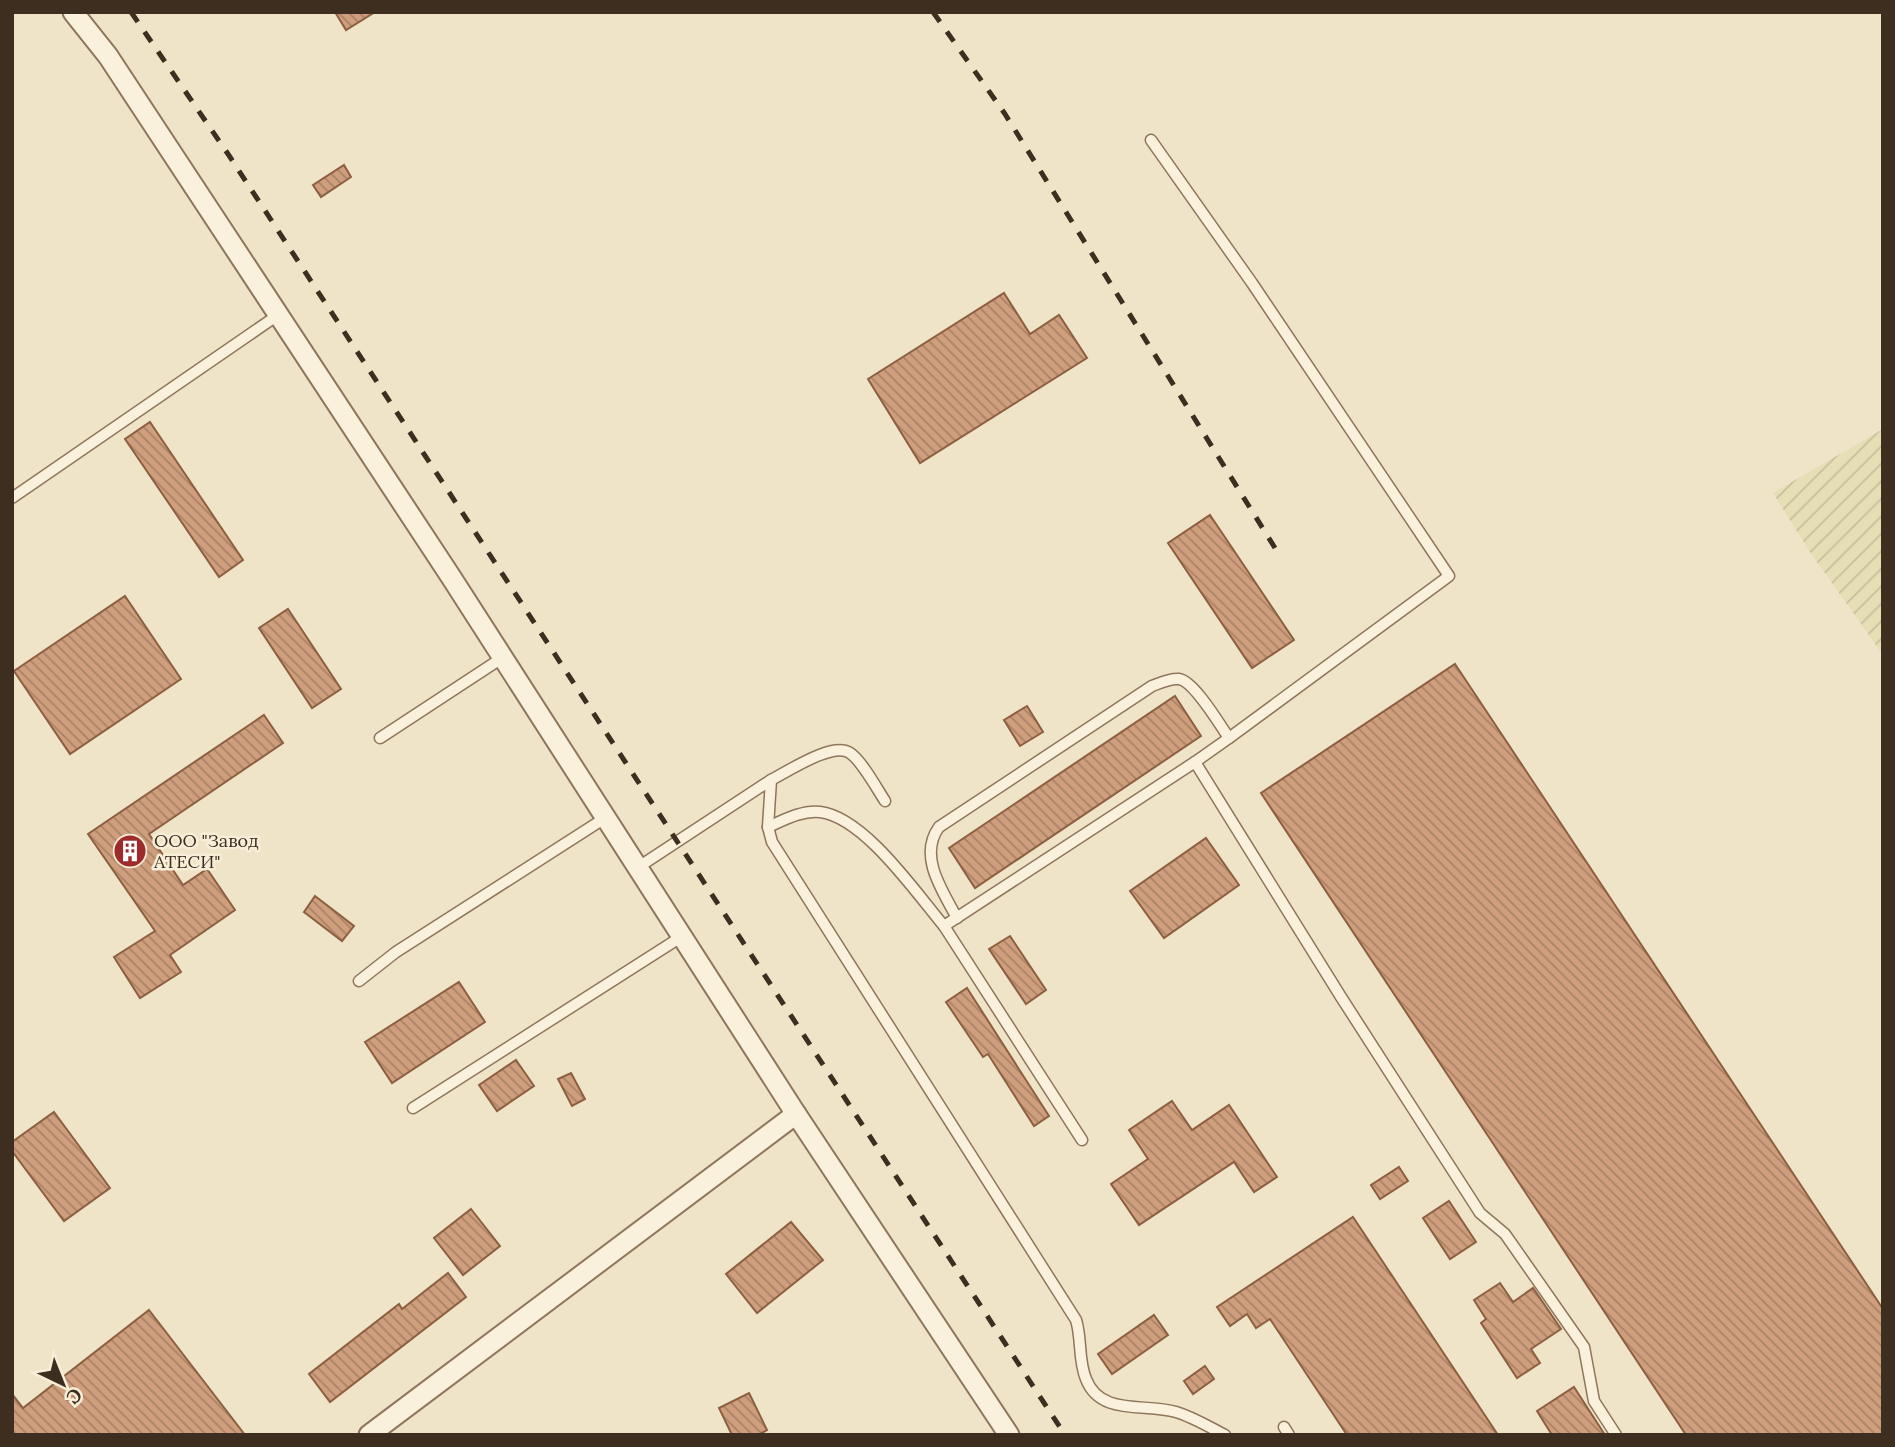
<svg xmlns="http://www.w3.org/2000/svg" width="1895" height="1447" font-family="Lora,serif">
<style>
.farmland{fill:url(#farmland-furrows)}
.building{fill:url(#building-back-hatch);stroke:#8d5f41;stroke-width:2}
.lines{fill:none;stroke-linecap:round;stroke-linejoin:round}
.service-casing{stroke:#8d765c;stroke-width:13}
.minor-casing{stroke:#8d765c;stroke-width:23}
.service{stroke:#faf1dc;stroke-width:10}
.minor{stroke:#faf1dc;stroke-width:19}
.rail{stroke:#3d2e20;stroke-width:5;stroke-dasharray:12 12;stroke-linecap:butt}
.labels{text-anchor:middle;stroke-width:5;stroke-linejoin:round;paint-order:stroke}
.poi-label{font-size:18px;fill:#3d2e20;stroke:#f7eed8;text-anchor:start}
</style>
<defs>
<pattern id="farmland-furrows" width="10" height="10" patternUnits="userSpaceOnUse" patternTransform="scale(1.75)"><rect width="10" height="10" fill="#e6deb5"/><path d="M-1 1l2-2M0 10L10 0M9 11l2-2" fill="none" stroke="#c6bf9b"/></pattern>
<pattern id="building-back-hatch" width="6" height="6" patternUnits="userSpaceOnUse" patternTransform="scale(1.75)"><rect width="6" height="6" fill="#cf9f7d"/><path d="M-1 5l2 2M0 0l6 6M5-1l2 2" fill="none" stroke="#a98266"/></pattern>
</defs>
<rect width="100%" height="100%" fill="#f0e4c8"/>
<path class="farmland" d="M1883,429V655L1810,552L1773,493Z"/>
<g class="building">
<path d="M335,12H375L346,30Z"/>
<path d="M344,165L351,177L321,197L313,185Z"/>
<path d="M1004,293L1030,334L1059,315L1087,358L920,463L868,379Z"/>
<path d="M150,422L243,560L219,577L125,439Z"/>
<path d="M1210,515L1294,640L1252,668L1168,543Z"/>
<path d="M125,596L181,679L70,754L14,671Z"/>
<path d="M288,609L341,689L312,708L259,628Z"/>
<path d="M1455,664L1883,1309V1435H1686L1261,793Z"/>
<path d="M1175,696L1201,736L975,888L949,848Z"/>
<path d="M1027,706L1043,732L1020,746L1004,720Z"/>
<path d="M264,715L283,743L149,834L183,885L207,869L235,910L170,955L181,972L140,998L114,957L155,931L88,834Z"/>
<path d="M1206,838L1239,885L1164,938L1130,891Z"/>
<path d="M315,896L354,926L342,941L304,912Z"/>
<path d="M1010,936L1046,990L1026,1004L989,949Z"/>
<path d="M459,982L485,1022L392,1083L365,1042Z"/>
<path d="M967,988L1049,1116L1034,1126L988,1054L983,1057L946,1002Z"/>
<path d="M516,1060L534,1086L497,1111L479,1085Z"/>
<path d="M571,1073L585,1099L572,1106L558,1079Z"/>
<path d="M1172,1101L1192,1130L1229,1105L1277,1177L1254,1192L1234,1162L1139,1225L1111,1184L1148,1159L1129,1130Z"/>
<path d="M54,1112L110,1188L64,1221L12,1151V1142Z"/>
<path d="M1399,1167L1408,1181L1380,1199L1371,1185Z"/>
<path d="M1449,1201L1476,1242L1450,1259L1423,1218Z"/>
<path d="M471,1209L500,1246L463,1275L434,1238Z"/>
<path d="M1353,1217L1498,1435H1347L1270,1319L1256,1328L1247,1314L1230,1326L1217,1307Z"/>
<path d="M791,1222L823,1260L757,1313L726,1274Z"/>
<path d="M448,1273L466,1297L330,1402L309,1374L399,1304L402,1309Z"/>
<path d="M1500,1283L1513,1302L1533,1288L1561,1329L1531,1349L1540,1363L1517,1378L1481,1323L1486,1319L1474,1300Z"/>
<path d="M149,1310L245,1435H12V1394L23,1408Z"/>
<path d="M1154,1315L1168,1335L1112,1374L1098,1354Z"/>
<path d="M1205,1366L1214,1379L1193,1394L1184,1381Z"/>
<path d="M1574,1387L1605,1435H1552L1537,1411Z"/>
<path d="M749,1393L767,1430L758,1435H732L719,1408Z"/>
</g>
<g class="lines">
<defs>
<g id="service">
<path d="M1151,140L1252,283L1449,576L1229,738"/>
<path d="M12,498L278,315"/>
<path d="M380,738L502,658"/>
<path d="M771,780C787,772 833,741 850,753C862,761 877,789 885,801"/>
<path d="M768,827C784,820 802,810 820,812C864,817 916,893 944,926"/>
<path d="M637,868L771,780L768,827L772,842L1076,1320C1082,1339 1078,1360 1086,1379C1100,1416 1144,1403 1176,1412C1193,1417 1209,1427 1225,1435"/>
<path d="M957,918C942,890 918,856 939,827L1152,686C1160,683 1170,678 1179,679C1194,681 1220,725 1229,738L1195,762"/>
<path d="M359,981L396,952L605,818"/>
<path d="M413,1108L681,937"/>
<path d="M1082,1140L944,926L1195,762L1341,997L1480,1213L1505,1234L1584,1347L1594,1401L1616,1435"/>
<path d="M1284,1427L1289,1435"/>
</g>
<g id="minor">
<path d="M73,12L108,56L451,577L796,1114L1009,1435"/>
<path d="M369,1435L796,1114"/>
</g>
</defs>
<use href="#service" class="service-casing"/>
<use href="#minor" class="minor-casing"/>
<use href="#service" class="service"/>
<use href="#minor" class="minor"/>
<g class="rail">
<path d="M131,12L228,154L1065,1435"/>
<path d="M933,12L1005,114L1280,556"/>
</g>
</g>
<defs>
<symbol id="building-disc" viewBox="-11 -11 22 22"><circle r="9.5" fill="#9e2a2b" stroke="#f7eed8"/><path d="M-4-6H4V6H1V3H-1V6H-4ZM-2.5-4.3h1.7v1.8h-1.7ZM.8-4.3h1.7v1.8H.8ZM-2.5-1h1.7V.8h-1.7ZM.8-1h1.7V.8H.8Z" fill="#fff"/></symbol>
</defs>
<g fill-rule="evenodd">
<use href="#building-disc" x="111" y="832" width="38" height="38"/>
</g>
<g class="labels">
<g class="poi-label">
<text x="154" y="847">ООО "Завод<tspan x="154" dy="21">АТЕСИ"</tspan></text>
</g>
</g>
<rect width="1895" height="1447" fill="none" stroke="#3d2e20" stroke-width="28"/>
<g transform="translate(63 1384) rotate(137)" stroke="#f7eed8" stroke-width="5" paint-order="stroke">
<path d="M0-5L12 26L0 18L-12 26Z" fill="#3d2e20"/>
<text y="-10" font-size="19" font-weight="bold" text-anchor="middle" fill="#3d2e20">С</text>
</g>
</svg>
